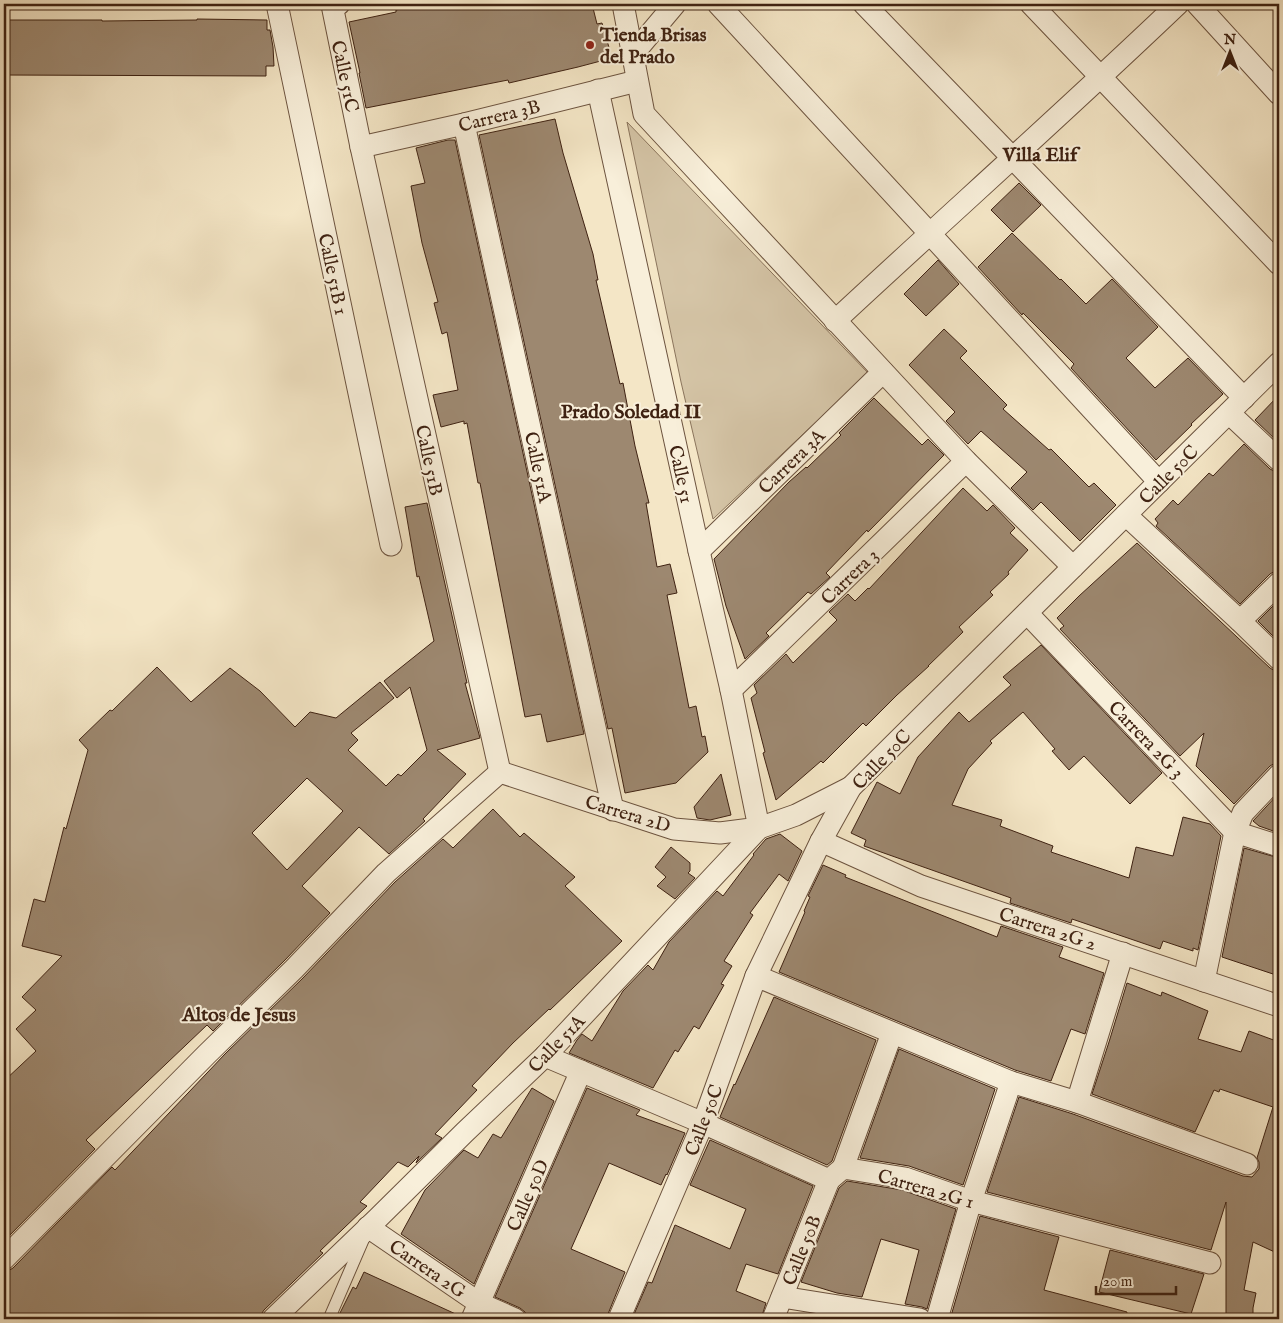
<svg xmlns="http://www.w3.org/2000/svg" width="1283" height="1323" font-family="'IM FELL English',serif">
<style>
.green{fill:#d5c5a7;stroke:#8a745c}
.building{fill:#9d8870;stroke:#3f2212;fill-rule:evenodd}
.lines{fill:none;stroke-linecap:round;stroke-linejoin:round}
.lane-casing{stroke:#6c533f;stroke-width:13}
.street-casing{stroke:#6c533f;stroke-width:23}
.lane{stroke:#f8efda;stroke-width:11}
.street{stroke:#f8efda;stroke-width:21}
.poi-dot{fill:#8f2418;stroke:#f8efda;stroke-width:2}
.labels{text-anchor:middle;stroke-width:4;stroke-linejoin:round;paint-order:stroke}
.poi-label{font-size:19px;font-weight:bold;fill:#3f2212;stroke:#f8efda;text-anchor:start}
.street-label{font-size:19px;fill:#3f2212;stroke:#f8efda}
.neighbourhood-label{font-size:20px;font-weight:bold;fill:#3f2212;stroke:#f8efda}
</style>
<rect width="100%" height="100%" fill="#f4e6c6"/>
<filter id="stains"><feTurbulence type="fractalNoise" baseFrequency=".004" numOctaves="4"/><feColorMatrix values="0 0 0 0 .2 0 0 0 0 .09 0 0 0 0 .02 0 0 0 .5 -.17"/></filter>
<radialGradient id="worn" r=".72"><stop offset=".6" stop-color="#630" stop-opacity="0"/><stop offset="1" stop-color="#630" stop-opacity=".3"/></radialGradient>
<path class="green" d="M627,122L868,373L713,519L681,382Z"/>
<g class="building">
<path d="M423,4H592L597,24L602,23L612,58L578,67L509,83L508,80L366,108L359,73H360L349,22L396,12V10Z"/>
<path d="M197,19L267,20V30H270L273,47L274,66H266V76L4,75V20H102V21L197,20Z"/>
<path d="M555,119L563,153L593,254L598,280H596L620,384L623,383L635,446L649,503H646L657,567L670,564L677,593L667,595L689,708L696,706L702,737L705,736L708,752L676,783L625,793L612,728L608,729L479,135Z"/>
<path d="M448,140H455L584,734L547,742L541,714L525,717L480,483H478L467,423L464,424V421L441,427L433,395L458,390L447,332L442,334L434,303L438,302L422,243L411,186L425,183L416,148Z"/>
<path d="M1019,183L1041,205L1013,232L991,210Z"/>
<path d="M1012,233L1060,280L1061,279L1086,304L1112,279L1158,327L1126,358L1155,388L1188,358L1223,394L1191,424L1192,425L1156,460L1071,368L1074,364L1023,313L1022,315L978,267Z"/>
<path d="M938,260L959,284L926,316L904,294Z"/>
<path d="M944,329L967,351L960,358L1007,405L1003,409L1049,450L1051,449L1089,487L1094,483L1116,505L1080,541L1041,502L1033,510L1011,488L1027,472L981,431L968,444L946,421L955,412L909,365Z"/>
<path d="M1279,395V443L1255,420Z"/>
<path d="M874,398L922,445L928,439L944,455L868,532L867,530L826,573L830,577L811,594L808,592L766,633L769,636L745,659L726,606L714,559L789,482L806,467L807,468L841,435L839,433Z"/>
<path d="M1244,444L1270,469L1276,472H1279V571H1275L1270,574L1240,604L1156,526L1158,523L1155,519L1173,500L1178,505L1209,473L1213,476Z"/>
<path d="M963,488L987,511L993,505L1015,528L1010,533L1028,550L1008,572L1009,574L990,592L993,595L959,627L963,632L928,666H929L897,695L866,726L863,723L823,763L821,761L776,800L763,753L765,752L751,698L757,693L754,685L786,654L793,663L837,620L829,612L848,594L855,601L868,588L869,589Z"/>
<path d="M427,503L467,683H465L480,738L437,750L466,774L423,819L425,821L389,854L359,827L302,886L330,913L285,960L213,1031L207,1025L86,1140L95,1149L4,1241V1081L36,1051L16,1029L36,1010L22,997L62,956L22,946L34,899L45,902L64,827L66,829L88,750L79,740L110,710L112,711L157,667L191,702L230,668L260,691L295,727L310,712L336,718L380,682L394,698L351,733L358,740L348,750L386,786L398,774L401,776L427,750L410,687L397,698L384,681L434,641L419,576L417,577L405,507ZM307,778L343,811L287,870L252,833Z"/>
<path d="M1137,543L1270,668L1275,671H1279V763H1275L1270,766L1234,804L1196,766L1204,733L1180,756L1060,629L1064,626L1057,618L1079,596Z"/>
<path d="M1279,600V642L1258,621Z"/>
<path d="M1041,645L1162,773L1130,804L1084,756L1069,770L1052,751L1055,749L1023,712L990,741L992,743L968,769L952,805L1002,820L1000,826L1053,846L1051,852L1129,878L1136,847L1173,856L1183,817L1210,824L1221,836L1198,950L1193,948V951L1163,941L1160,949L1072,919L1071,923L1010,903L1011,898L864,846L866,840L851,833L877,782L900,794L918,757L959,712L969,722L1011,685L1003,677Z"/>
<path d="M721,774L731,815L710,820L697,818L694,807Z"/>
<path d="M1279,793V833L1259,826L1253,821Z"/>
<path d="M493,809L520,837L524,833L575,877L565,886L622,941L550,1010L549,1009L513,1043L472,1086L477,1090L435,1134L442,1138L416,1163L419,1156L408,1167L398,1162L360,1202L367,1206L320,1251L323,1253L264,1310L258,1319H4V1271H8L13,1268L112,1167L115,1170L225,1054L303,978L395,882L443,839L453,848Z"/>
<path d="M780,834L802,851L788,881L779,874L750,913L753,915L724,961L732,966L721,984L724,985L699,1029L694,1026L678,1052L675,1050L653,1088L569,1053L577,1040L582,1034L592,1041L623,991L648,965L653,970L669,942L717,891L723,896L754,855L753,854L766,839Z"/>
<path d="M671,847L690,863V871L688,873L695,878L675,899L657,886L666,877L655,867Z"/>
<path d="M1244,848L1279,858V976L1222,957Z"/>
<path d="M823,865L846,875L845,877L997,937L1001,926L1063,947L1059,957L1104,973L1085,1034L1071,1029L1051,1081L1015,1070L779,972L805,912L804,911L810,897L808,896Z"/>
<path d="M1127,983L1161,996L1162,992L1208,1011L1198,1039L1241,1052L1249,1031L1279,1042V1254L1253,1242L1244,1290L1256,1293L1253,1308V1319H1226V1202L1211,1250L987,1192L1019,1097L1073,1114L1243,1176L1252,1177L1259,1169V1162L1257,1158L1273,1107L1220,1089L1219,1092L1214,1090L1195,1132L1092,1094L1109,1042Z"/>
<path d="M774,997L876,1040L832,1161L827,1165L720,1117L734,1084L735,1085Z"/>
<path d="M899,1049L995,1089L963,1185L909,1166L860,1158Z"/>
<path d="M532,1088L554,1101L474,1284L401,1234L425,1190L464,1150L478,1158L493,1134L501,1138Z"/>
<path d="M587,1088L640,1110L636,1115L685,1133L667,1175L666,1174L661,1185L609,1163L571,1249L625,1272L608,1314L607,1319H527L525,1312L520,1308L495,1297Z"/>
<path d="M710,1140L813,1186L778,1274L746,1264L736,1291L766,1303L761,1319H632L648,1282L652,1283L675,1225L730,1249L746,1209L690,1185Z"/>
<path d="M847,1181L902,1190L956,1209L927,1309L922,1307L905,1304L919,1250L881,1239L862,1297L837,1293L801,1282L839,1188Z"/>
<path d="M980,1216L1059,1237L1044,1290L1127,1312L1126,1319H964L951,1316Z"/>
<path d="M1110,1250L1204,1274L1191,1314L1099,1292Z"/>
<path d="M364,1272L460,1316V1319H337L353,1287L356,1289Z"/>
</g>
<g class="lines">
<defs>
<path id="lane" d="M329,1319L364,1238"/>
<g id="street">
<path d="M277,4L391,545"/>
<path d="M339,4L332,5L361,147L500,772"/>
<path d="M623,4L644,114L966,461L1073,567"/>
<path d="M718,4L1159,482"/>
<path d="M864,4L1244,398"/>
<path d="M1031,4L1279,264"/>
<path d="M1197,4L1279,94"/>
<path d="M633,54L675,4"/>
<path d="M464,124L613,810"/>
<path d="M361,147L464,124L637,81"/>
<path d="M835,321C949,215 1066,111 1178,4"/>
<path d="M1229,413L1279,460"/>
<path d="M1126,515L1240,621L1279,659"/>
<path d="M699,551L883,372"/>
<path d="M1027,613L1235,832L1279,846"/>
<path d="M1240,621L1279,583"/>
<path d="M731,690L966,461"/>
<path d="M500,772L674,829L720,833L759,828L731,690L699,551L598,90"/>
<path d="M821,841L921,886L1279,1006"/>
<path d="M756,976L1011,1082L1077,1102L1247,1164"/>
<path d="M1204,981L1235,832L1243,813L1279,775"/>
<path d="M545,1056L703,1123L829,1180L843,1168L905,1178L971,1201L1210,1263"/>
<path d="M1077,1102L1123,953"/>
<path d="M843,1168L892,1033"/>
<path d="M368,1227L479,1303L515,1319"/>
<path d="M4,1259L207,1054L294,969L386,873L500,772"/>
<path d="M782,1297L920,1319"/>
<path d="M273,1319L378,1218L465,1132L545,1056L759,828L796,815L851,787"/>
<path d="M472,1319L581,1071"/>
<path d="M619,1319L703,1123L756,976L821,841L851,787L1279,363"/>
<path d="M773,1319L829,1180"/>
<path d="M937,1319L971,1201L1011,1082"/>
</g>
</defs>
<use href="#lane" class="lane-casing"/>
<use href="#street" class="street-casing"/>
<use href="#lane" class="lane"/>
<use href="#street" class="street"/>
</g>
<circle class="poi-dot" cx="590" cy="45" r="5"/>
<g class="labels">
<g class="poi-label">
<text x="600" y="41">Tienda Brisas<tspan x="600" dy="22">del Prado</tspan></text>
</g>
<g class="street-label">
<text transform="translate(346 76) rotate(78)" y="7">Calle 51C</text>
<text transform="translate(499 115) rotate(-14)" y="7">Carrera 3B</text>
<text transform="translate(334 274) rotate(78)" y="7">Calle 51B 1</text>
<text transform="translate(430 460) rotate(78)" y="7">Calle 51B</text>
<text transform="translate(791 461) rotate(-44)" y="7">Carrera 3A</text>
<text transform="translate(539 467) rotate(78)" y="7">Calle 51A</text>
<text transform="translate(682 474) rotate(78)" y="7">Calle 51</text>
<text transform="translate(1168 474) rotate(-45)" y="7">Calle 50C</text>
<text transform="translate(849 576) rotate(-44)" y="7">Carrera 3</text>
<text transform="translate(1147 739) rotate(46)" y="7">Carrera 2G 3</text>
<text transform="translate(881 759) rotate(-46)" y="7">Calle 50C</text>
<text transform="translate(628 813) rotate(17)" y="7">Carrera 2D</text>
<text transform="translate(1048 928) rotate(18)" y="7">Carrera 2G 2</text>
<text transform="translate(556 1043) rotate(-46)" y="7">Calle 51A</text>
<text transform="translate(703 1120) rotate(-69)" y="7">Calle 50C</text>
<text transform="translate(926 1188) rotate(16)" y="7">Carrera 2G 1</text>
<text transform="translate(527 1195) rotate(-66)" y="7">Calle 50D</text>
<text transform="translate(801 1250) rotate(-68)" y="7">Calle 50B</text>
<text transform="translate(428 1268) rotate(34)" y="7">Carrera 2G</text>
</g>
<g class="neighbourhood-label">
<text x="1040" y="161">Villa Elif</text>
<text x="631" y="418">Prado Soledad II</text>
<text x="239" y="1021">Altos de Jesus</text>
</g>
</g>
<rect width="1283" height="1323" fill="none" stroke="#f4e6c6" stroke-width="20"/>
<rect x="5" y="5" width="1273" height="1313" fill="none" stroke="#3f2212" stroke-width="2.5"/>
<rect x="10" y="10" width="1263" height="1303" fill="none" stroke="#3f2212"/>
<g transform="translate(1230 52)" stroke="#f8efda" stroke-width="4" paint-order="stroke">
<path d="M0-4L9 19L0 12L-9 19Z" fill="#3f2212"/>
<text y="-8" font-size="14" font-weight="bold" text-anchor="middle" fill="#3f2212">N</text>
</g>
<path d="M1096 1286v8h80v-8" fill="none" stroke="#3f2212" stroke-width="2.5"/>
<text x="1103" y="1286" font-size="15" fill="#3f2212" stroke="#f8efda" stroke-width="4" paint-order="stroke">20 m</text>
<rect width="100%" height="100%" filter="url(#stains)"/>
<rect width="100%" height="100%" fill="url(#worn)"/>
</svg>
